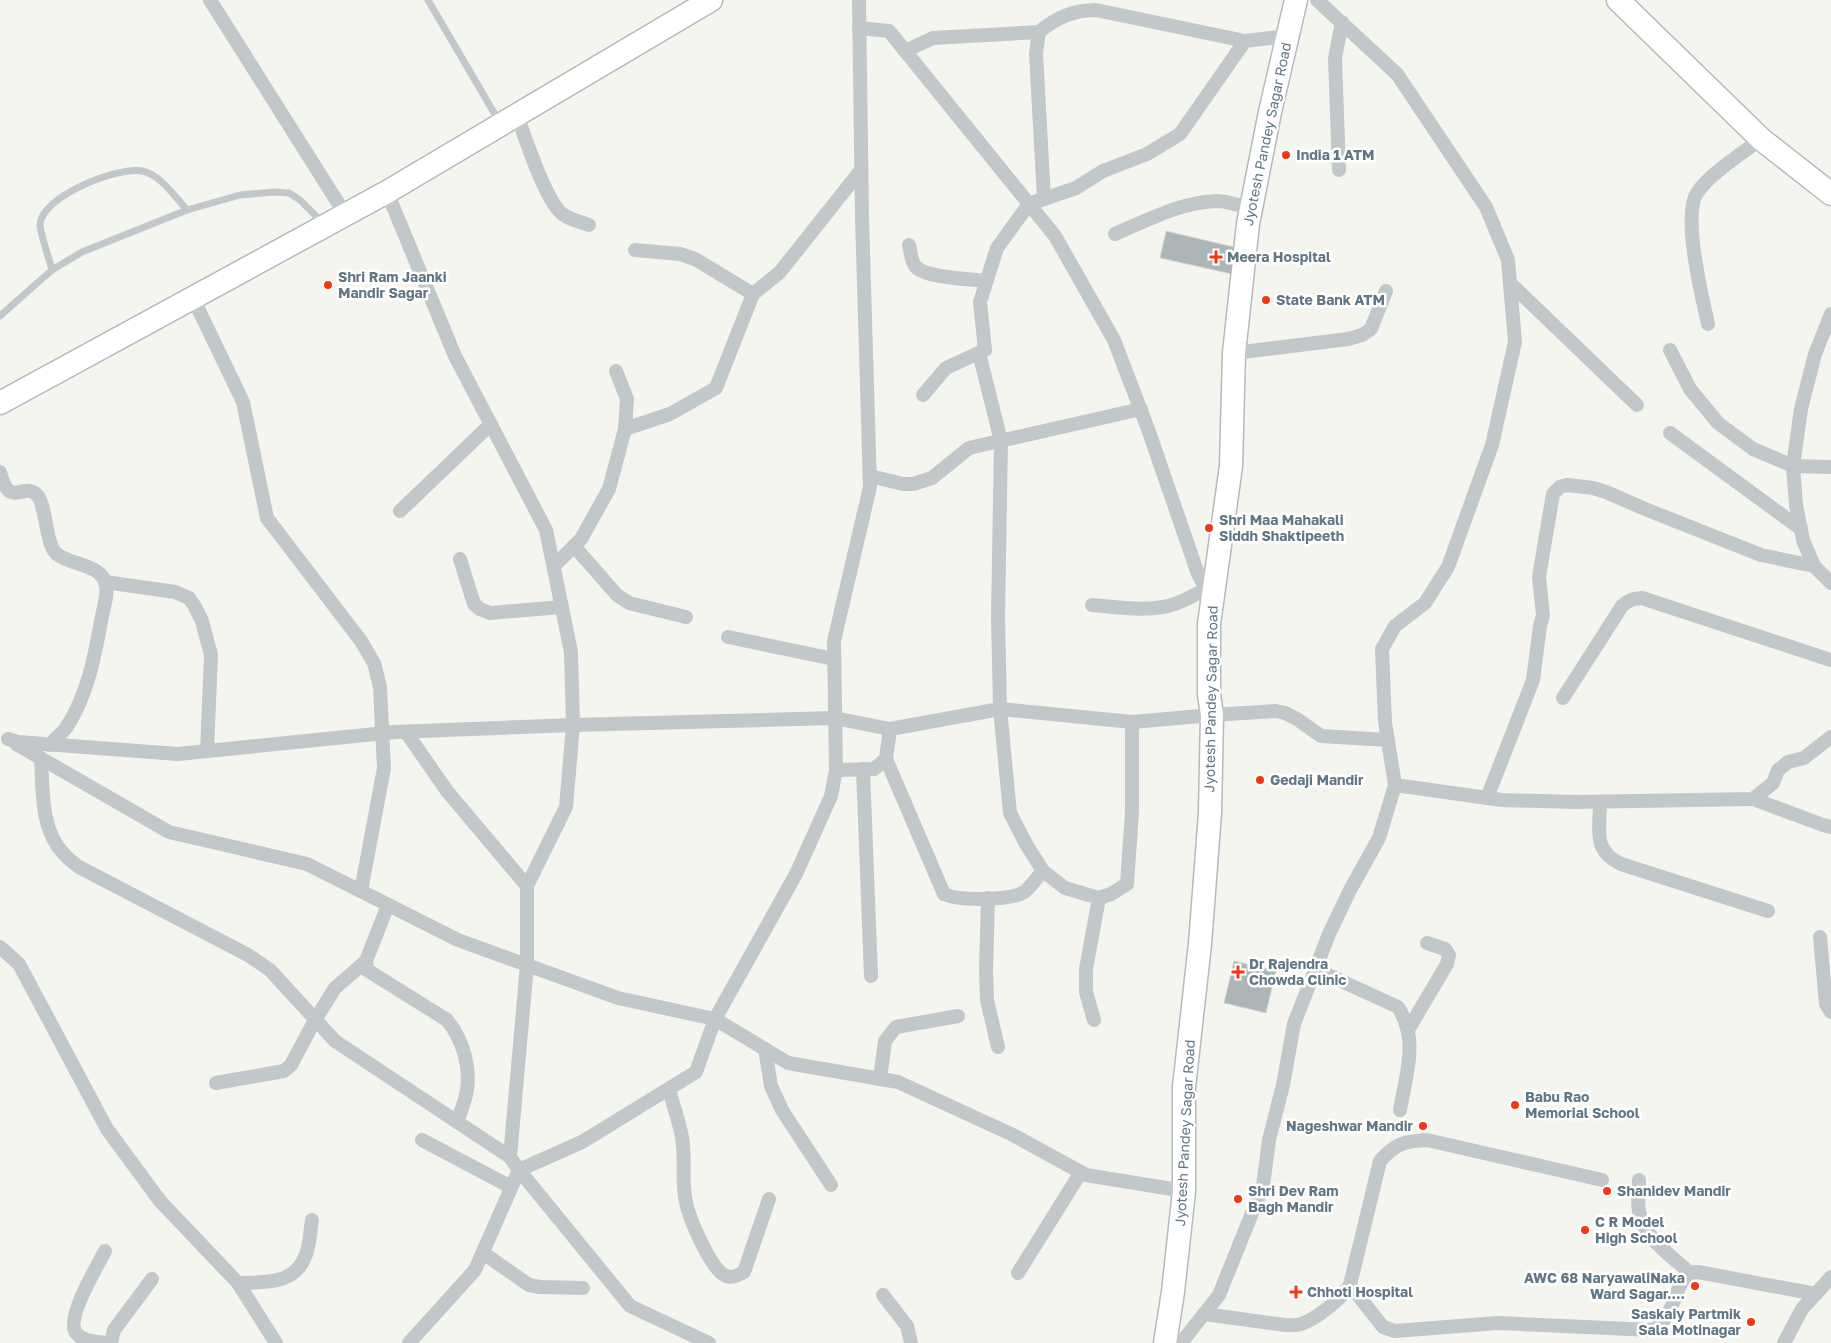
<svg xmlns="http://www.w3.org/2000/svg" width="1831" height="1343" font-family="'Golos Text',sans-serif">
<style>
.building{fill:#acb6b9;stroke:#d6d6d3}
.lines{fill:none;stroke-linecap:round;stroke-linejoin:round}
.primary-casing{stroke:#b5babd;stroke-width:25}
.lane{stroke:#c2c7c9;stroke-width:7}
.street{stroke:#c2c7c9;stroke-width:14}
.primary{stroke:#fff;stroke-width:22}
.poi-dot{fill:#f33712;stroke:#fff;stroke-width:2}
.labels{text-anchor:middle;stroke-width:5;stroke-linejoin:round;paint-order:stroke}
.street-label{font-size:14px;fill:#617784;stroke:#fff}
.poi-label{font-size:14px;font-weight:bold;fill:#617784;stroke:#fff;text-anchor:start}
</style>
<rect width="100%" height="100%" fill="#f5f5f0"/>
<g class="building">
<path d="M1166,231L1238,248L1232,274L1160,258Z"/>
<path d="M1234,961L1276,971L1266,1013L1224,1003Z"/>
</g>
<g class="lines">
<defs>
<g id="primary">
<path d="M1618,0L1761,139L1831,194"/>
<path d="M0,403L387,192L711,0"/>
<path d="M1165,1343L1173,1292L1184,1191V1087L1200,944L1210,813L1212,715L1209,694V624L1231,466L1234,353L1248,224L1270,112L1296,0"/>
</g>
</defs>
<use href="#primary" class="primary-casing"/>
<g class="lane">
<path d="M428,0L500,123"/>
<path d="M52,270C49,258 41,236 40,225C40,197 118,166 142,171C160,174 175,197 187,210"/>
<path d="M0,316L52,270L82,252L187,210L240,195L275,192L289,193L300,200L323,223"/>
</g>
<g class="street">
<path d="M210,0L345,214"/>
<path d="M859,28L889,31L1055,236L1114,340L1148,429L1198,574L1212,600"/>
<path d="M905,51L933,38L1039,32"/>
<path d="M517,115C525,137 546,204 564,215C571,220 581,222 589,225"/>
<path d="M1339,170L1335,58L1342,22"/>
<path d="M387,192L455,356L546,530L571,652L573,725L566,807L527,886V965L510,1157L519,1170L630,1306L709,1343"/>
<path d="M1044,199L1036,53L1039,32C1056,18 1073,10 1096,10L1245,41"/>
<path d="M1115,234C1148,220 1181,202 1217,201C1228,201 1241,206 1251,209"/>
<path d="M909,245C911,252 911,262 916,267C926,278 971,279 987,281"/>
<path d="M635,250L680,254L695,259L753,294"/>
<path d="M1510,283L1637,405"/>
<path d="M193,298L243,402L267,518L361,641L374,663L380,687L384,768L361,891"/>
<path d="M1831,314L1815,354L1801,409L1793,466L1796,505L1803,540L1814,566L1831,583"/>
<path d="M1708,324C1702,297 1682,216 1697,193C1709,174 1743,153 1761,139"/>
<path d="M1670,350L1690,389L1718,423L1753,449L1793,466L1831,467"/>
<path d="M979,353L1001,441L998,617L1000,709L1010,813L1026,844L1043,871L1065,888L1099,898L1111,894L1127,884L1132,812V722"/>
<path d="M1234,353L1348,339L1362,335L1371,329L1386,291"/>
<path d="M923,395L946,368L985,350L980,302L997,248L1029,204L1076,188L1103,171L1147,154L1180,134L1245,41L1287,36"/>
<path d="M625,429L670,414L716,388L753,294L780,272L861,170"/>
<path d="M1670,433L1801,529"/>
<path d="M0,472C10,510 22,482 36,494C46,502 45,538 54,551C64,565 98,562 105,582C109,592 104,606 102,616C95,654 88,695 66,728C61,734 55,739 50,745"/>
<path d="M870,476L903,484H913L932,478L969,448L1141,409"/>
<path d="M400,511L491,424"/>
<path d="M574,546L617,595L629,603L686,617"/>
<path d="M460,559L474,604L480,609L490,613L562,607"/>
<path d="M554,566L581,539L609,489L625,429L627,399L616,371"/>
<path d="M105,582L175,592L189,598L194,605L202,621L211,655L207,751"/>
<path d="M1092,605C1115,607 1140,611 1163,607C1178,605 1192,596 1206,589"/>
<path d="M728,637L834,659"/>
<path d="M1563,698L1622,606C1628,600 1633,599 1642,598L1831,660"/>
<path d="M406,732L447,791L527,886"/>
<path d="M8,739L18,742L178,754L395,732L573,725L834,718L890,729L1000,709L1132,722L1212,715L1276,711L1285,713L1297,719L1321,736L1388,740"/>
<path d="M16,744L169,832L307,864L458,940L618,998L715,1019L788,1063L898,1082L1013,1135L1086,1175L1184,1191"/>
<path d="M41,758C43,789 40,830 64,854C68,859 74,863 79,867L248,955L270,970L335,1041L510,1157"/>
<path d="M886,759L944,894C959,901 1010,901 1024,892C1031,887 1037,877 1043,871"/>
<path d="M863,769L871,976"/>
<path d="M836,770L874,769L886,759L890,729"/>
<path d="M1395,785L1502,800L1576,802L1753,799L1773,783L1778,770L1788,762L1804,758L1831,737"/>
<path d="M1487,798L1533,680L1540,626L1543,615L1539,577L1553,494L1560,487L1567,485L1593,488L1606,492L1645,509L1761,555L1814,566"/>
<path d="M1753,799L1823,825L1831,827"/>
<path d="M1600,802C1600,830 1592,850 1621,864L1768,911"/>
<path d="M988,898L986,971L987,1000L998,1047"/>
<path d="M388,905L366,961L367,970L447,1020C463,1040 472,1069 466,1095C464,1104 460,1113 457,1122"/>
<path d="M1820,937L1826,1004L1831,1012"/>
<path d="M0,947L19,964L107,1129L160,1201L238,1283L276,1343"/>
<path d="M1315,969L1398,1007C1419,1040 1406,1075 1400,1110"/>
<path d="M1094,1020L1086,992V969L1099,898"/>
<path d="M1408,1030L1447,964L1449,955L1445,949L1427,943"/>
<path d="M765,1049L771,1086L782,1110L831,1185"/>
<path d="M880,1079L885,1041L896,1027L958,1016"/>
<path d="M216,1083L284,1071L291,1065L315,1020L335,988L366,961"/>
<path d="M669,1089C673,1105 679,1121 682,1137C686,1159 681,1181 686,1202C689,1218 711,1270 726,1276C732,1278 739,1275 744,1272L769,1199"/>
<path d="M422,1140L511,1187"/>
<path d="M1639,1180C1639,1190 1637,1201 1639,1211C1643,1238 1672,1256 1690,1273"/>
<path d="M105,1251C98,1265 65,1319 76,1333C83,1342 99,1342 109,1343"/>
<path d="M483,1253L529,1285L540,1287L583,1288"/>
<path d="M1018,1273L1081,1172"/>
<path d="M238,1283C262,1282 293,1285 304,1259C310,1248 310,1232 312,1220"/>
<path d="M1350,1285L1383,1327L1395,1331L1498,1323L1652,1330C1676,1319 1675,1279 1690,1273C1693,1272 1696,1272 1698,1272L1816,1294"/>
<path d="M883,1295L907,1326L911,1343"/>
<path d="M1204,1314L1285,1325C1291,1325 1296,1326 1301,1324C1318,1318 1340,1300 1350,1285L1380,1161C1395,1144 1404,1141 1427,1140L1602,1180"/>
<path d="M111,1343L114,1330L152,1279"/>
<path d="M409,1343L475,1270L519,1170L582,1142L696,1072L715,1019L796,874L831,796L836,770L834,641L870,487L862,217L859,0"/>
<path d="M1181,1343L1219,1295L1263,1186L1269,1140L1283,1085L1294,1024L1329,934L1350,890L1379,838L1395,785L1385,722L1382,649L1395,626L1425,603L1448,567L1492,445L1515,342L1508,260L1486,207L1397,74L1317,0"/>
<path d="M1784,1343L1802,1309L1831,1277"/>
</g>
<use href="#primary" class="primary"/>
</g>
<g class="poi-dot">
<circle cx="1286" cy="155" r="5"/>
<path d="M1213.5 249.5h5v5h5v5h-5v5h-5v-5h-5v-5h5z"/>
<circle cx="328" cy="285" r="5"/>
<circle cx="1266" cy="300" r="5"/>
<circle cx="1209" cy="528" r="5"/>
<circle cx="1260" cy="780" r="5"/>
<path d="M1235.5 964.5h5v5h5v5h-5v5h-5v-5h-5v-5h5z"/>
<circle cx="1515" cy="1105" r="5"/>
<circle cx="1423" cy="1126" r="5"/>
<circle cx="1607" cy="1191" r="5"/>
<circle cx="1238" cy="1199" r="5"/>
<circle cx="1585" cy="1230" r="5"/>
<circle cx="1695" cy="1286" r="5"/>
<path d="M1293.5 1284.5h5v5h5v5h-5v5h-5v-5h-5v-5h5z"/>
<circle cx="1751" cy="1322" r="5"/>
</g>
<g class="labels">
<g class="street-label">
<text transform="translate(1267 134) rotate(-78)" y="5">Jyotesh Pandey Sagar Road</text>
<text transform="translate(1211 699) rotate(-89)" y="5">Jyotesh Pandey Sagar Road</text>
<text transform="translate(1185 1133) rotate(-87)" y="5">Jyotesh Pandey Sagar Road</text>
</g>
<g class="poi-label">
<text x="1296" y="160">India 1 ATM</text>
<text x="1227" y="262">Meera Hospital</text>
<text x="338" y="282">Shri Ram Jaanki<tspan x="338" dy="16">Mandir Sagar</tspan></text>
<text x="1276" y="305">State Bank ATM</text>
<text x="1219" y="525">Shri Maa Mahakali<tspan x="1219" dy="16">Siddh Shaktipeeth</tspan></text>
<text x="1270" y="785">Gedaji Mandir</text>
<text x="1249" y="969">Dr Rajendra<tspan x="1249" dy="16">Chowda Clinic</tspan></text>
<text x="1525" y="1102">Babu Rao<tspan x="1525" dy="16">Memorial School</tspan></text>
<text x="1413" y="1131" text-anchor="end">Nageshwar Mandir</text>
<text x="1248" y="1196">Shri Dev Ram<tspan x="1248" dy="16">Bagh Mandir</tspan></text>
<text x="1617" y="1196">Shanidev Mandir</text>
<text x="1595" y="1227">C R Model<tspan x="1595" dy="16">High School</tspan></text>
<text x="1685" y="1283" text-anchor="end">AWC 68 NaryawaliNaka<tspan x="1685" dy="16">Ward Sagar....</tspan></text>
<text x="1307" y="1297">Chhoti Hospital</text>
<text x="1741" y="1319" text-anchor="end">Saskaiy Partmik<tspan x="1741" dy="16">Sala Motinagar</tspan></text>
</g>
</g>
</svg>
